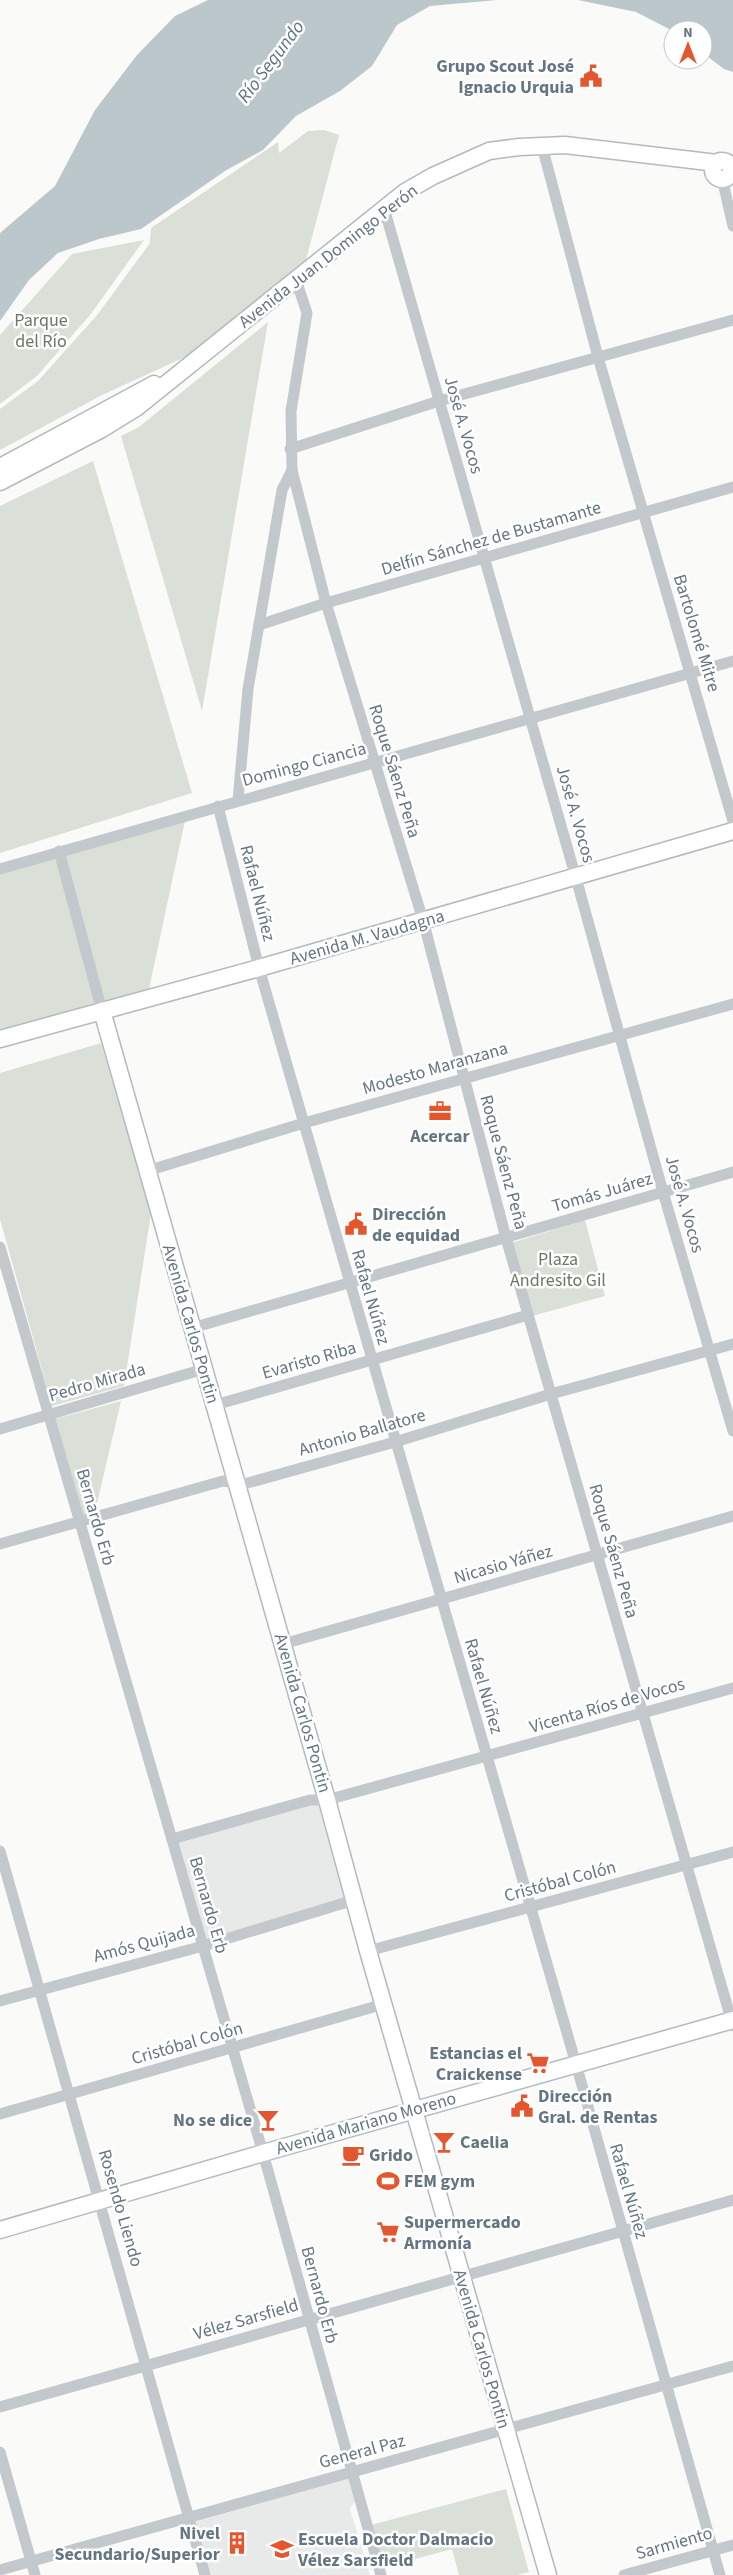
<svg xmlns="http://www.w3.org/2000/svg" width="733" height="2575" font-family="'Source Sans 3',sans-serif">
<style>
.built{fill:#e8e9e9}
.green{fill:#dadfd7}
.water{fill:#bbc7cb}
.lines{fill:none;stroke-linecap:round;stroke-linejoin:round}
.secondary-casing{stroke:#b3babf;stroke-width:19}
.minor{stroke:#c3c8cc;stroke-width:11}
.secondary{stroke:#fff;stroke-width:16}
.labels{text-anchor:middle;stroke-width:5;stroke-linejoin:round;paint-order:stroke}
.poi-label{font-size:18px;font-weight:bold;fill:#657683;stroke:#fff;text-anchor:start}
.street-label{font-size:18px;fill:#657683;stroke:#fff}
.park-label{font-size:18px;fill:#687a64;stroke:#fff}
.water-label{font-size:19px;font-style:italic;fill:#60757c;stroke:#fff}
</style>
<rect width="100%" height="100%" fill="#fafaf8"/>
<g class="built">
<path d="M311,1803H319L346,1900L206,1941L178,1842Z"/>
<path d="M348,2478L355,2501L350,2509L370,2575H210L195,2522Z"/>
</g>
<g class="green">
<path d="M324,130L339,135L305,264L196,352L102,395L0,450V409L38,381L98,314L150,243L151,228L278,142L279,153L308,131Z"/>
<path d="M144,240L90,315L37,376L0,404V335L72,254Z"/>
<path d="M268,322L202,711L121,436L139,427Z"/>
<path d="M93,461L192,793L0,853V506Z"/>
<path d="M186,816L149,989L0,1030V874Z"/>
<path d="M101,1043L151,1213L124,1386L52,1406L0,1219V1073Z"/>
<path d="M585,1220L605,1296L532,1316L511,1243Z"/>
<path d="M121,1401L95,1512L83,1515L55,1419Z"/>
<path d="M506,2489L529,2572L517,2575H459L452,2549L382,2568L371,2525Z"/>
</g>
<g class="water">
<path d="M208,0H497L430,6L397,25L372,66L340,91L296,116L263,150L225,171L141,229L99,239L58,253L29,280L0,321V233L55,186L95,110L137,55L175,16Z"/>
<path d="M578,0H733V72L724,69L703,53V30L673,31L636,12Z"/>
</g>
<g class="lines">
<defs>
<g id="secondary">
<circle cx="722" cy="170" r="9"/>
<path d="M0,467L154,384"/>
<path d="M0,482L102,429L136,408L405,192L433,176L489,151L519,147L565,145L717,163"/>
<path d="M102,1011L327,1800L368,1951L548,2575"/>
<path d="M0,1039L259,968L733,831"/>
<path d="M0,2230L263,2153L733,2020"/>
</g>
</defs>
<use href="#secondary" class="secondary-casing"/>
<g class="minor">
<path d="M542,146L598,357L733,821"/>
<path d="M722,178L733,226"/>
<path d="M384,208L576,878L663,1192L733,1431"/>
<path d="M296,280L307,313L291,411L292,470L326,603L423,920L506,1238L733,2026"/>
<path d="M290,449L439,401L733,320"/>
<path d="M259,625L326,603L733,487"/>
<path d="M238,800L248,689L282,490L292,470"/>
<path d="M218,806L259,968L576,2064L720,2575"/>
<path d="M59,851L102,1011"/>
<path d="M0,869L733,661"/>
<path d="M147,1171L304,1123L733,1004"/>
<path d="M0,1247L263,2153L381,2575"/>
<path d="M192,1328L733,1172"/>
<path d="M215,1405L528,1315"/>
<path d="M0,1429L204,1369"/>
<path d="M0,1544L223,1481L244,1484L395,1442L551,1394L733,1344"/>
<path d="M283,1644L733,1516"/>
<path d="M172,1839L310,1800H327L733,1688"/>
<path d="M0,1851L205,2575"/>
<path d="M368,1951L733,1852"/>
<path d="M0,2001L203,1946L354,1900"/>
<path d="M0,2114L384,2004"/>
<path d="M0,2407L733,2200"/>
<path d="M0,2452L35,2575"/>
<path d="M0,2570L733,2366"/>
<path d="M624,2575L733,2545"/>
</g>
<use href="#secondary" class="secondary"/>
</g>
<defs>
<symbol id="civic-bare" viewBox="-9 -9 18 18"><path d="M-.6-6.5H3V-4.5H.6V-3L4-1V1h2V6H-6V1h2V-1L-.6-3ZM-1.2 2.5V6h2.4V2.5Z" fill="#e4572e" stroke="#fff" stroke-width="2.5" paint-order="stroke"/></symbol>
<symbol id="office-bare" viewBox="-9 -9 18 18"><path d="M-6-3h4V-5.5h4V-3h4V5H-6ZM-1-4.5V-3h2v-1.5ZM-6 0V1H6V0Z" fill="#e4572e" stroke="#fff" stroke-width="2.5" paint-order="stroke"/></symbol>
<symbol id="supermarket-bare" viewBox="-9 -9 18 18"><path d="M-6-5.5h2.5l.6 2H6L4.5 2H-2.5L-4.4-4H-6ZM-1.5 3.2a1.3 1.3 0 1 0 .1 0ZM3 3.2a1.3 1.3 0 1 0 .1 0Z" fill="#e4572e" stroke="#fff" stroke-width="2.5" paint-order="stroke"/></symbol>
<symbol id="bar-bare" viewBox="-9 -9 18 18"><path d="M-6-5H6L.8 .8V4.5H3.5V6h-7V4.5H-.8V.8Z" fill="#e4572e" stroke="#fff" stroke-width="2.5" paint-order="stroke"/></symbol>
<symbol id="cafe-bare" viewBox="-9 -9 18 18"><path d="M-5.5-4.5H6V0H3Q3 3.5 0 3.5H-2.5Q-5.5 3.5-5.5 0ZM3-3.2v2h1.7v-2ZM-6 4.5H4V6H-6Z" fill="#e4572e" stroke="#fff" stroke-width="2.5" paint-order="stroke"/></symbol>
<symbol id="stadium-bare" viewBox="-9 -9 18 18"><path d="M0-5a6.5 5 0 1 0 0 10a6.5 5 0 1 0 0-10ZM-3.5-1.8h7v3.6h-7Z" fill="#e4572e" stroke="#fff" stroke-width="2.5" paint-order="stroke"/></symbol>
<symbol id="building-bare" viewBox="-9 -9 18 18"><path d="M-4-6H4V6H1V3H-1V6H-4ZM-2.5-4.3h1.7v1.8h-1.7ZM.8-4.3h1.7v1.8H.8ZM-2.5-1h1.7V.8h-1.7ZM.8-1h1.7V.8H.8Z" fill="#e4572e" stroke="#fff" stroke-width="2.5" paint-order="stroke"/></symbol>
<symbol id="school-bare" viewBox="-9 -9 18 18"><path d="M0-5L7-2L0 1L-7-2ZM-4 1L0 2.5L4 1V4Q0 6-4 4Z" fill="#e4572e" stroke="#fff" stroke-width="2.5" paint-order="stroke"/></symbol>
</defs>
<g fill-rule="evenodd">
<use href="#civic-bare" x="575" y="60" width="32" height="32"/>
<use href="#office-bare" x="424" y="1095" width="32" height="32"/>
<use href="#civic-bare" x="340" y="1208" width="32" height="32"/>
<use href="#supermarket-bare" x="522" y="2047" width="32" height="32"/>
<use href="#civic-bare" x="506" y="2090" width="32" height="32"/>
<use href="#bar-bare" x="252" y="2104" width="32" height="32"/>
<use href="#bar-bare" x="428" y="2126" width="32" height="32"/>
<use href="#cafe-bare" x="337" y="2139" width="32" height="32"/>
<use href="#stadium-bare" x="372" y="2165" width="32" height="32"/>
<use href="#supermarket-bare" x="372" y="2216" width="32" height="32"/>
<use href="#building-bare" x="221" y="2527" width="32" height="32"/>
<use href="#school-bare" x="266" y="2533" width="32" height="32"/>
</g>
<g class="labels">
<g class="poi-label">
<text x="574" y="72" text-anchor="end">Grupo Scout José<tspan x="574" dy="21">Ignacio Urquia</tspan></text>
<text x="440" y="1142" text-anchor="middle">Acercar</text>
<text x="372" y="1220">Dirección<tspan x="372" dy="21">de equidad</tspan></text>
<text x="522" y="2059" text-anchor="end">Estancias el<tspan x="522" dy="21">Craickense</tspan></text>
<text x="538" y="2102">Dirección<tspan x="538" dy="21">Gral. de Rentas</tspan></text>
<text x="252" y="2126" text-anchor="end">No se dice</text>
<text x="460" y="2148">Caelia</text>
<text x="369" y="2161">Grido</text>
<text x="404" y="2187">FEM gym</text>
<text x="404" y="2228">Supermercado<tspan x="404" dy="21">Armonía</tspan></text>
<text x="220" y="2539" text-anchor="end">Nivel<tspan x="220" dy="21">Secundario/Superior</tspan></text>
<text x="298" y="2545">Escuela Doctor Dalmacio<tspan x="298" dy="21">Vélez Sarsfield</tspan></text>
</g>
<g class="street-label">
<text transform="translate(328 256) rotate(-38)" y="6">Avenida Juan Domingo Perón</text>
<text transform="translate(464 425) rotate(74)" y="6">José A. Vocos</text>
<text transform="translate(491 538) rotate(-16)" y="6">Delfín Sánchez de Bustamante</text>
<text transform="translate(697 633) rotate(73)" y="6">Bartolomé Mitre</text>
<text transform="translate(304 764) rotate(-15)" y="6">Domingo Ciancia</text>
<text transform="translate(395 771) rotate(73)" y="6">Roque Sáenz Peña</text>
<text transform="translate(576 814) rotate(74)" y="6">José A. Vocos</text>
<text transform="translate(258 893) rotate(76)" y="6">Rafael Núñez</text>
<text transform="translate(367 937) rotate(-16)" y="6">Avenida M. Vaudagna</text>
<text transform="translate(435 1068) rotate(-16)" y="6">Modesto Maranzana</text>
<text transform="translate(504 1162) rotate(75)" y="6">Roque Sáenz Peña</text>
<text transform="translate(602 1192) rotate(-16)" y="6">Tomás Juárez</text>
<text transform="translate(685 1204) rotate(74)" y="6">José A. Vocos</text>
<text transform="translate(371 1297) rotate(74)" y="6">Rafael Núñez</text>
<text transform="translate(191 1324) rotate(74)" y="6">Avenida Carlos Pontin</text>
<text transform="translate(309 1360) rotate(-16)" y="6">Evaristo Riba</text>
<text transform="translate(97 1382) rotate(-16)" y="6">Pedro Mirada</text>
<text transform="translate(362 1432) rotate(-16)" y="6">Antonio Ballatore</text>
<text transform="translate(96 1517) rotate(74)" y="6">Bernardo Erb</text>
<text transform="translate(614 1551) rotate(74)" y="6">Roque Sáenz Peña</text>
<text transform="translate(503 1564) rotate(-16)" y="6">Nicasio Yáñez</text>
<text transform="translate(484 1686) rotate(74)" y="6">Rafael Núñez</text>
<text transform="translate(607 1705) rotate(-16)" y="6">Vicenta Ríos de Vocos</text>
<text transform="translate(303 1713) rotate(74)" y="6">Avenida Carlos Pontin</text>
<text transform="translate(560 1881) rotate(-15)" y="6">Cristóbal Colón</text>
<text transform="translate(209 1905) rotate(74)" y="6">Bernardo Erb</text>
<text transform="translate(144 1943) rotate(-15)" y="6">Amós Quijada</text>
<text transform="translate(187 2043) rotate(-16)" y="6">Cristóbal Colón</text>
<text transform="translate(366 2123) rotate(-16)" y="6">Avenida Mariano Moreno</text>
<text transform="translate(629 2191) rotate(74)" y="6">Rafael Núñez</text>
<text transform="translate(121 2208) rotate(74)" y="6">Rosendo Liendo</text>
<text transform="translate(320 2295) rotate(75)" y="6">Bernardo Erb</text>
<text transform="translate(246 2319) rotate(-16)" y="6">Vélez Sarsfield</text>
<text transform="translate(482 2349) rotate(74)" y="6">Avenida Carlos Pontin</text>
<text transform="translate(362 2451) rotate(-15)" y="6">General Paz</text>
<text transform="translate(674 2543) rotate(-16)" y="6">Sarmiento</text>
</g>
<g class="park-label">
<text x="41" y="326">Parque<tspan x="41" dy="21">del Río</tspan></text>
<text x="558" y="1265">Plaza<tspan x="558" dy="21">Andresito Gil</tspan></text>
</g>
<g class="water-label">
<text transform="translate(270 61) rotate(-53)" y="7">Río Segundo</text>
</g>
</g>
<g transform="translate(688 45)"><circle r="24" fill="#ffffff" stroke="#c1c8cd"/>
<path d="M0-4L9 19L0 12L-9 19Z" fill="#e4572e"/>
<text y="-8" font-size="14" font-weight="bold" text-anchor="middle" fill="#657683">N</text>
</g>
</svg>
